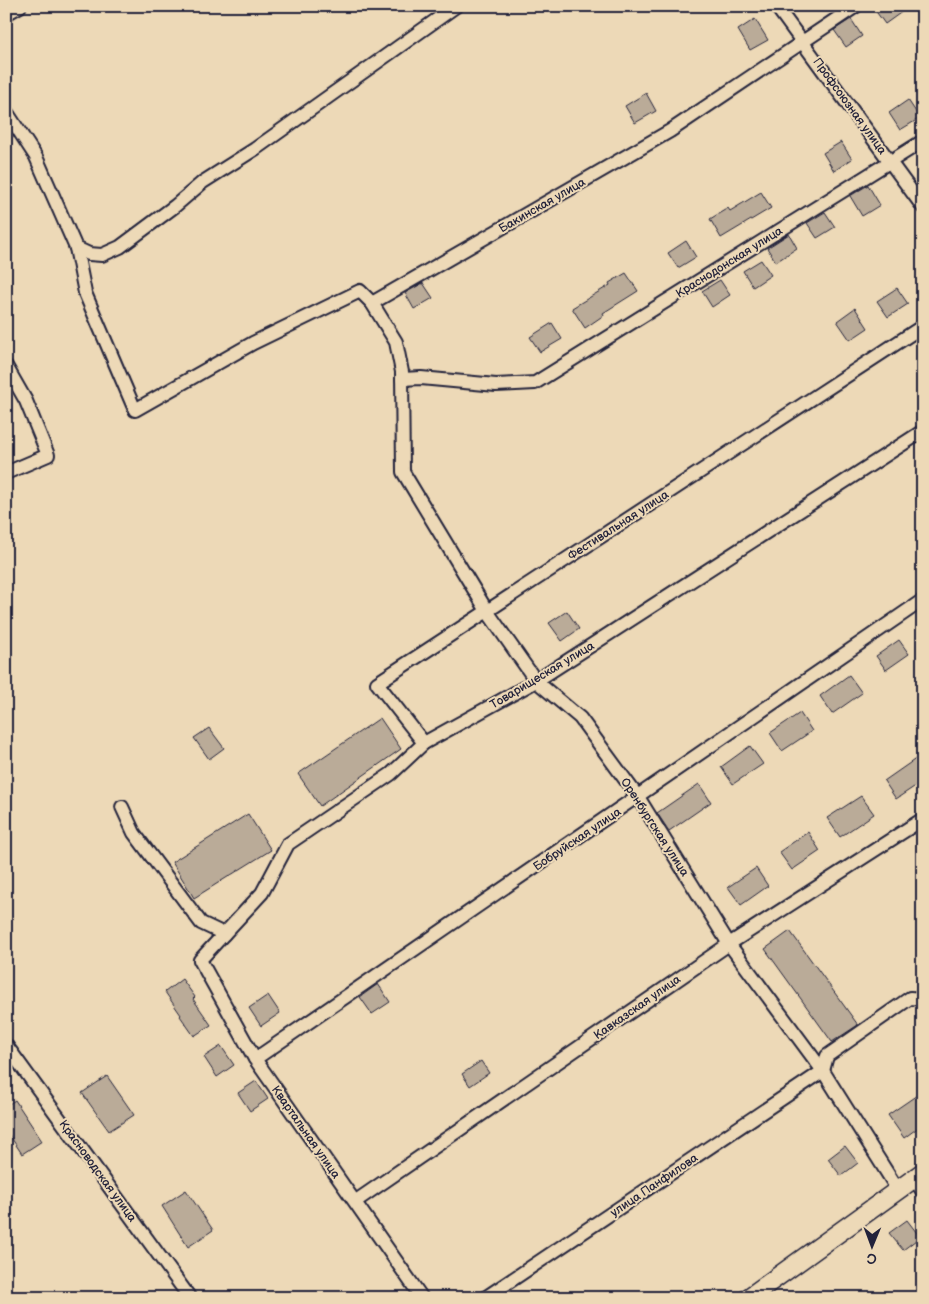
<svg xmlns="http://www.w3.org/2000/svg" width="929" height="1304" font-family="'Balsamiq Sans',sans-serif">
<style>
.building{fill:#baab98;stroke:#22223b}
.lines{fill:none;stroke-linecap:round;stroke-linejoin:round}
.minor-casing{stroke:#22223b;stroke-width:16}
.secondary-casing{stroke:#22223b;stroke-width:21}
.minor{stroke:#edd9b7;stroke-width:12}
.secondary{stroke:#edd9b7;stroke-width:18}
.labels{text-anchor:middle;stroke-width:4;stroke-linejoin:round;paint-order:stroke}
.street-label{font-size:12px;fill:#22223b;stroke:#edd9b7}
</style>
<rect width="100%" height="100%" fill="#edd9b7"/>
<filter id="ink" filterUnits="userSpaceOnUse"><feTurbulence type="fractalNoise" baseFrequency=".02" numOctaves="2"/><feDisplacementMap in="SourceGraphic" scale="10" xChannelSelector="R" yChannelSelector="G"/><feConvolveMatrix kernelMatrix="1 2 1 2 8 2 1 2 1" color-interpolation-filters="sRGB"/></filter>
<g filter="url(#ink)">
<g class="building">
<path d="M872,6H910L885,24Z"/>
<path d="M755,19L768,40L750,50L738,30Z"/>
<path d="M851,19L862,36L846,47L834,30Z"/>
<path d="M646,93L656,111L635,123L625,106Z"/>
<path d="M908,100L920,118L900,130L889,113Z"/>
<path d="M841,142L852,159L834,171L823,153Z"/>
<path d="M868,185L880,205L862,216L850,196Z"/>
<path d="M761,192L771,208L721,238L710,219L728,208L730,211Z"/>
<path d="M825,212L835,227L817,238L807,223Z"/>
<path d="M789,234L797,248L776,262L767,248Z"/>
<path d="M686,241L696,257L678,268L668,253Z"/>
<path d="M761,260L771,275L753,287L743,271Z"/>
<path d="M626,273L638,291L603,313L604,315L585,328L572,308L610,285L609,283Z"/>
<path d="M720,280L730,295L712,307L702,291Z"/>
<path d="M423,283L433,298L414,309L405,293Z"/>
<path d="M897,288L908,304L888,317L877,301Z"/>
<path d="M855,308L868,328L850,340L837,321Z"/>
<path d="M552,323L562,339L540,352L530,337Z"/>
<path d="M567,611L579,629L562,641L549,623Z"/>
<path d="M899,640L909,654L886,670L876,656Z"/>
<path d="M849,675L862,693L832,714L820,696Z"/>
<path d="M800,713L812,731L782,751L770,733Z"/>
<path d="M380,718L401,749L320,806L298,774Z"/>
<path d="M209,728L224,748L209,759L194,738Z"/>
<path d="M750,746L763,764L733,784L721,767Z"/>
<path d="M917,758L923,766V781L896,799L884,781Z"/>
<path d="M699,784L711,802L669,831L657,813Z"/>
<path d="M861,796L874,814L840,837L827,818Z"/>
<path d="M248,814L271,850L194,898L172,862Z"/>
<path d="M808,832L820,851L792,870L779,852Z"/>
<path d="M756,868L768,886L741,905L728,887Z"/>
<path d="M790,931L858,1025L832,1042L765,949Z"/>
<path d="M182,979L195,997L193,999L211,1025L194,1036L180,1016L181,1015L165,992Z"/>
<path d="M378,984L390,1002L372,1014L360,997Z"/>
<path d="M268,995L280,1013L261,1026L249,1008Z"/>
<path d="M221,1046L234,1065L217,1077L204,1057Z"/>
<path d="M481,1061L489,1073L470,1086L462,1074Z"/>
<path d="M107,1076L134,1115L109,1131L82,1093Z"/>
<path d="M256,1081L268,1099L250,1111L238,1093Z"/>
<path d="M923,1091V1124L904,1138L888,1115Z"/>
<path d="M15,1100L42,1141L22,1154L6,1130V1106Z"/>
<path d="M845,1146L858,1163L841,1176L828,1159Z"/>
<path d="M186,1190L213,1230L188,1247L162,1206Z"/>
<path d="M907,1220L920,1237L903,1250L889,1233Z"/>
</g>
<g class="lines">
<defs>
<g id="minor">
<path d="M776,6L923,207"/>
<path d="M856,6L670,131L372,303L396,342L402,372L403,472L487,611L536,681L580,718L638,797L729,944L823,1071L898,1190"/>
<path d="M6,14L20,6"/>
<path d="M6,111L36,157L76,248L89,254L102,255L120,247L175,206L203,182L255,149L456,6"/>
<path d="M76,248L85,293L135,410L253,343L360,291L372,303"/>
<path d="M6,366L26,401L48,455L6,473"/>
<path d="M402,379L421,378L496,385L535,383L923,141"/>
<path d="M424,743L377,683L923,326"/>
<path d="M122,807L134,833L201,923L224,934"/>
<path d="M6,1045L190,1298"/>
<path d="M255,1059L923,600"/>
<path d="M915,1179L923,1192"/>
<path d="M356,1201L729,944L923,819"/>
<path d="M422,1298L255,1059L200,960L262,893L288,844L391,774L424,743L536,681L923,431"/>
<path d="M485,1298L823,1071L827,1056L910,998L923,999"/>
</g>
<path id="secondary" d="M748,1298L923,1172"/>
</defs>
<use href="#minor" class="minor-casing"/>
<use href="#secondary" class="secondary-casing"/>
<use href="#minor" class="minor"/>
<use href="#secondary" class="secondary"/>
</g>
</g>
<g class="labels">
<g class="street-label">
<text transform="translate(850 106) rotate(54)" y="4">Профсоюзная улица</text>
<text transform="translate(542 205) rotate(-30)" y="4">Бакинская улица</text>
<text transform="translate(729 262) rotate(-32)" y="4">Краснодонская улица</text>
<text transform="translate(618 525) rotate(-33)" y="4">Фестивальная улица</text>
<text transform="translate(542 675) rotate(-31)" y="4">Товарищеская улица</text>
<text transform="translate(655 827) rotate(57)" y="4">Оренбургская улица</text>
<text transform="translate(577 839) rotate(-34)" y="4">Бобруйская улица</text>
<text transform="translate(637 1007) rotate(-35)" y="4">Кавказская улица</text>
<text transform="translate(306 1132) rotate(55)" y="4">Квартальная улица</text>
<text transform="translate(98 1171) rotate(54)" y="4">Красноводская улица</text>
<text transform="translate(654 1185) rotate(-34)" y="4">улица Панфилова</text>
</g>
</g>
<rect width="929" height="1304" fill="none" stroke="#edd9b7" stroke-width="25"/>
<rect x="12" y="12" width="904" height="1279" fill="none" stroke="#22223b" stroke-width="2" filter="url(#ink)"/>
<g transform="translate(872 1246) rotate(181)" stroke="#edd9b7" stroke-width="4" paint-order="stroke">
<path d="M0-4L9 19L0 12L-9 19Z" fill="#22223b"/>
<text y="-8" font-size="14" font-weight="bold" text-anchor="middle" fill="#22223b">С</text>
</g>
</svg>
